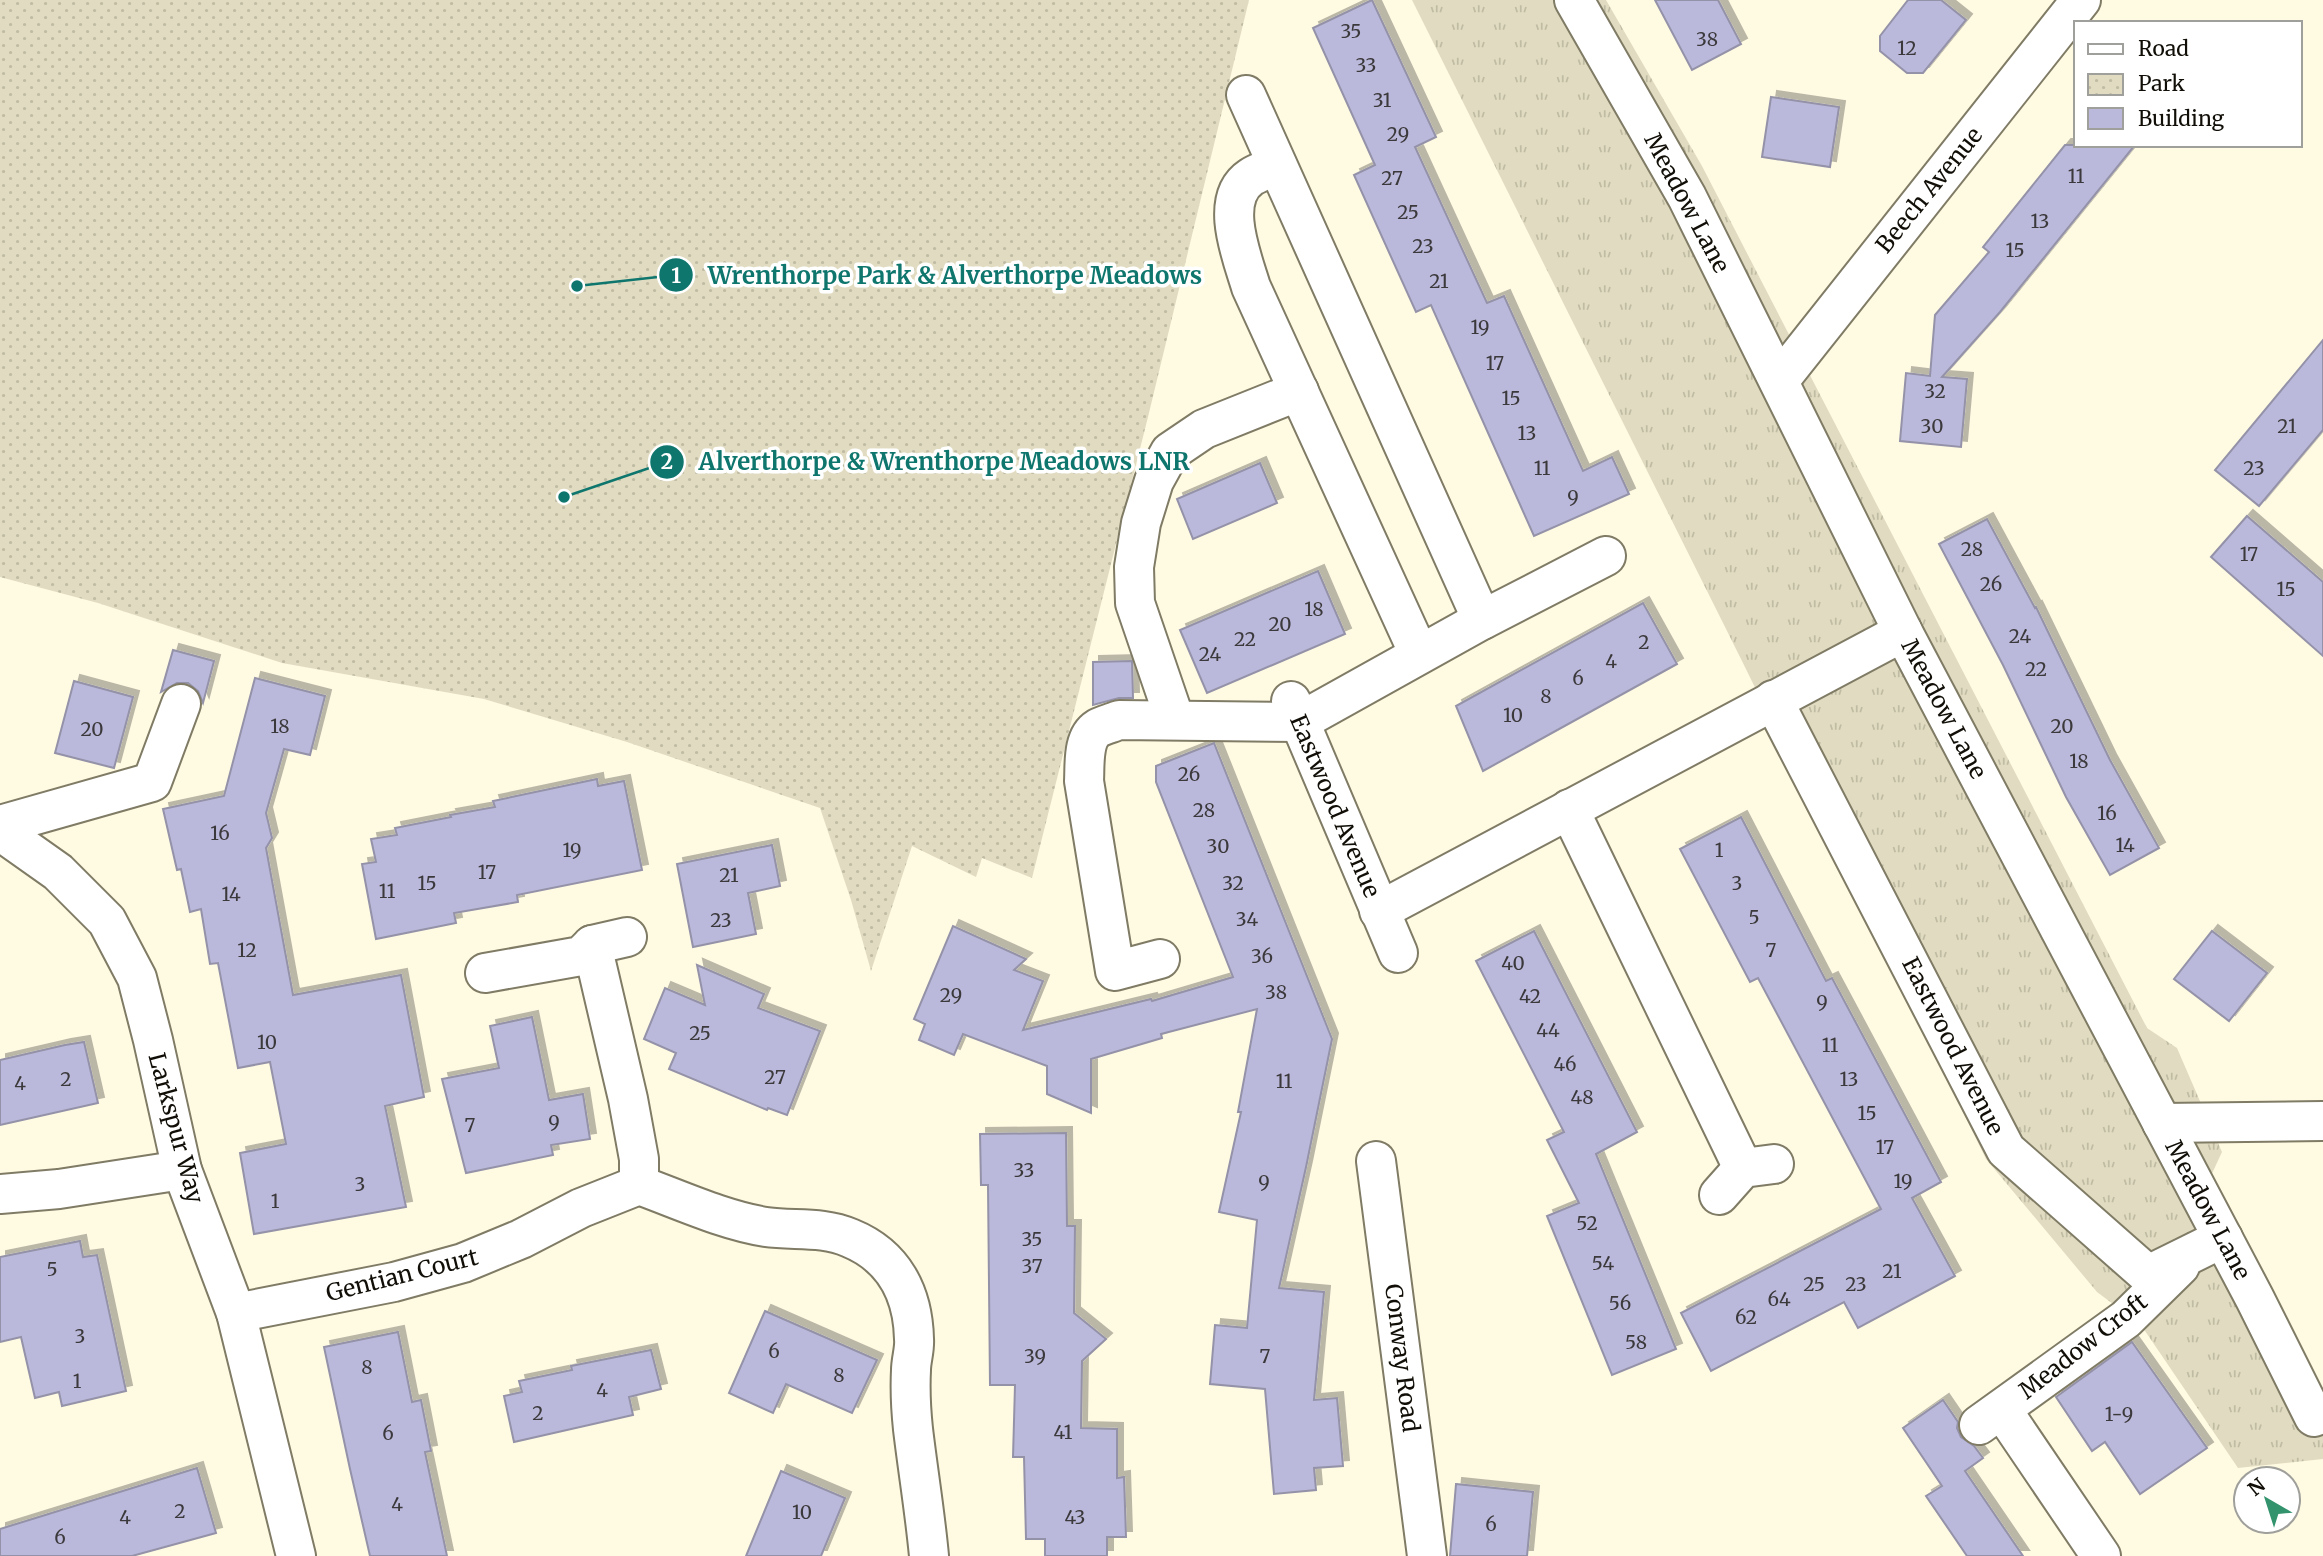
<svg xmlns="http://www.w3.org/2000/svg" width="2323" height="1556" font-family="Merriweather,serif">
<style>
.grass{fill:url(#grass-tufts)}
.park{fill:url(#park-dots)}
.building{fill:#bbb9db;stroke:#9492a8;stroke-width:2;filter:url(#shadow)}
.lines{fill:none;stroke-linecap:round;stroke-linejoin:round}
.minor-casing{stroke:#7f7b65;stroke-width:42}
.minor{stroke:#fff;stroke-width:38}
.labels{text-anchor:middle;stroke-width:7;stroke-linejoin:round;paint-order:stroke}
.number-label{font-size:19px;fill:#3b393b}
.street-label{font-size:23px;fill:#100e06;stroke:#fff}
.leader{fill:none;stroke:#0f766e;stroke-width:2.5}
.callout-dot{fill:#0f766e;stroke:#fff;stroke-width:2.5}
.mark-label{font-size:21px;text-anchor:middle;font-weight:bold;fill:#fff}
.callout-label{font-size:24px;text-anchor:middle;font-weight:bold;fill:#0f766e;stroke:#fff;stroke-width:7;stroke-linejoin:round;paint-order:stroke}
</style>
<defs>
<pattern id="grass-tufts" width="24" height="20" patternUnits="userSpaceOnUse" patternTransform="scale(1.75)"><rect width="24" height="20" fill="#e1dcc1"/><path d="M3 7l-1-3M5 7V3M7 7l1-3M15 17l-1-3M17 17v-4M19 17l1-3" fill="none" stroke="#c0bca4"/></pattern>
<pattern id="park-dots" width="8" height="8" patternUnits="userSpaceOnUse" patternTransform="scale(1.75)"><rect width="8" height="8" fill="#e1dcc1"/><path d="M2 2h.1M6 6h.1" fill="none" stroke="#c0bca4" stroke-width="1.8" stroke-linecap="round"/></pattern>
<filter id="shadow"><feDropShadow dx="6" dy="-6" stdDeviation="0" flood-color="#0004"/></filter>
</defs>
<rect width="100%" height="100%" fill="#fffae2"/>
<path class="grass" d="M1412,0H1606L1702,166L2147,1028L2177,1048L2222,1152L2209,1180L2323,1389V1459L2238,1468L2141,1325L2097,1292L1986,1159L1741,659Z"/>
<path class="park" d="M0,0H1249L1148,417L1032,878L982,858L976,877L912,846L871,971L851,900L820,808L627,742L484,699L282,663L98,603L0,577Z"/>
<g class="building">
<path d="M1372,0L1436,137L1415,147L1487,303L1504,296L1583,471L1612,457L1629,494L1534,536L1431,305L1416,312L1354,175L1375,165L1313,28Z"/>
<path d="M1655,0H1718L1741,44L1692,70Z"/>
<path d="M1908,0H1941L1966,20L1923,73H1907L1880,51V36Z"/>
<path d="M1771,97L1839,107L1830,167L1762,157Z"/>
<path d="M2065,145H2135L2000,312L1942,377L1967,379L1961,447L1900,441L1906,373L1930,376L1935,315L1989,252L1983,247Z"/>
<path d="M2323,340V430L2259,506L2215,470Z"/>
<path d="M1260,463L1277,503L1193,539L1177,499Z"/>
<path d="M2247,516L2323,582V656L2211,557Z"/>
<path d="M1987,519L2035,608L2036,607L2110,760L2159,848L2110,875L2066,797L2003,665L1939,544Z"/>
<path d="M1318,571L1345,634L1207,693L1180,630Z"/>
<path d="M1643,603L1677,664L1483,771L1456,706Z"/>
<path d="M173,650L214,661L203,703L198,691L188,683H177L161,692Z"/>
<path d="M1132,661L1133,698H1119L1093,705V662Z"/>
<path d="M255,678L325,696L310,755L284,749L266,813L272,838L266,848L293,995L401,975L424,1097L385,1106L406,1207L254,1234L240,1153L286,1144L270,1062L238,1068L218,963L210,964L201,909L190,912L181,869L177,870L163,809L224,796Z"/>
<path d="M74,681L133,697L114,768L55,753Z"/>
<path d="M1214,743L1332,1039L1306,1167L1279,1288L1324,1292L1314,1400L1337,1398L1343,1466L1314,1468L1316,1490L1274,1494L1265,1389L1210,1384L1215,1325L1247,1328L1257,1220L1219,1212L1241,1112H1238L1257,1009L1161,1034L1162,1038L1091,1059V1113L1047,1094V1066L963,1034L954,1055L919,1040L925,1024L914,1019L953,926L1026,959L1014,970L1043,981L1023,1030L1151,999L1152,1001L1233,977L1156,782V766Z"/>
<path d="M597,779L598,786L624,781L642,870L517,895L518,902L454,913L456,923L376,939L362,864L376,862L371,839L397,835L395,828L451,817L450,815L495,807L493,801Z"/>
<path d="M1741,817L1826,981L1832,978L1941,1182L1912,1198L1955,1276L1858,1328L1844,1302L1711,1371L1681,1313L1881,1209L1758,978L1750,982L1680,849Z"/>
<path d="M772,845L780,886L748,893L756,934L693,947L677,864Z"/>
<path d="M1534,931L1637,1132L1596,1154L1676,1349L1612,1375L1547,1216L1579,1203L1547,1140L1564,1132L1476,961Z"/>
<path d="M2212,931L2267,973L2229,1021L2174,979Z"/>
<path d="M697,965L764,994L758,1008L820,1031L787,1115L768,1108L767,1110L669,1069L676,1053L644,1039L665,988L705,1005Z"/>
<path d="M532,1017L549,1100L583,1094L590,1139L551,1145L553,1155L466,1173L442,1079L499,1068L490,1026Z"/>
<path d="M84,1042L98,1103L0,1125V1060L65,1045Z"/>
<path d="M1066,1133L1067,1226H1075L1074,1313L1106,1339L1082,1361L1081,1428L1117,1429V1478L1124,1477L1126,1537H1107V1556H1045V1539H1026L1024,1457H1013L1015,1385H990L988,1185H981L980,1134Z"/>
<path d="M80,1241L83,1257L97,1255L126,1391L62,1406L59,1392L35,1398L21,1337L0,1342V1257Z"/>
<path d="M765,1311L877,1360L852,1413L786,1384L773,1413L729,1393Z"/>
<path d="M398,1332L412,1402L421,1400L431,1451L425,1452L447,1556H370L350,1469L324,1347Z"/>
<path d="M2132,1342L2207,1448L2140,1494L2105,1442L2092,1451L2056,1397Z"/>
<path d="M651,1350L661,1389L629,1397L633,1415L514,1442L504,1396L522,1392L519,1381L572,1370L571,1366Z"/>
<path d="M1943,1400L1958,1422L1957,1428L1961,1437L1974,1446L1983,1458L1965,1471L2023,1556H1967L1926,1496L1942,1486L1903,1428Z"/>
<path d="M197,1468L216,1533L132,1556H0V1529Z"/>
<path d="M781,1471L845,1498L821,1556H746Z"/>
<path d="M1456,1484L1533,1492L1527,1556H1450Z"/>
</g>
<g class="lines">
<defs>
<g id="minor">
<path d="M1574,0L1687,197L1903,632L2255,1299L2314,1417"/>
<path d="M1246,95L1482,620"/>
<path d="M1277,165C1269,169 1259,172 1251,177C1218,199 1242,257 1251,287L1419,654"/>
<path d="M1779,381L2081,0"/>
<path d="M1773,700L2006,1150L2148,1275L2223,1238"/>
<path d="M1291,701L1398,953"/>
<path d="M1175,720L1135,603L1134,567L1141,523L1154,481L1170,452L1204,429L1299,391"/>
<path d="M1569,809L1743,1168"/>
<path d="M0,825L152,782L181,704"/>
<path d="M0,831L58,872L107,921L137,978L153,1040L182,1170L236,1313L296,1556"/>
<path d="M1379,911L1903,632"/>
<path d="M592,945L628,1099L639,1159V1185"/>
<path d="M1160,959L1115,971L1084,781C1085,765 1082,738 1098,728C1104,725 1112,723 1119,720L1299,722L1482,620L1606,556"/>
<path d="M485,973L581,956L592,945L627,937"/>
<path d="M2162,1123L2323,1121"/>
<path d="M1376,1161L1427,1556"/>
<path d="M0,1194L59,1189L182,1170"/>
<path d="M1719,1195L1743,1168L1774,1164"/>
<path d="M236,1313L394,1282L463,1263L521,1239L581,1208L639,1185C680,1200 723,1220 766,1227C794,1231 822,1226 850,1238C894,1256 913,1293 914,1339C915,1349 911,1360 911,1370C910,1389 911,1410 913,1429C918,1471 925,1513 929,1556"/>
<path d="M2002,1410L2101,1556"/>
<path d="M1979,1425L2126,1319L2180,1266"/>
</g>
</defs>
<use href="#minor" class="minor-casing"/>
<use href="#minor" class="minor"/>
</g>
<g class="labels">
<g class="number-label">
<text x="1351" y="38">35</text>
<text x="1707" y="46">38</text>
<text x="1907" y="55">12</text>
<text x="1366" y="72">33</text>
<text x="1382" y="107">31</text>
<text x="1398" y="141">29</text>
<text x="2076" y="183">11</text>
<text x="1392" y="185">27</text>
<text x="1408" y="219">25</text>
<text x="2040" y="228">13</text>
<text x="1423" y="253">23</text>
<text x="2015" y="257">15</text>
<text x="1439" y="288">21</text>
<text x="1480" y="334">19</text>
<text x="1495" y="370">17</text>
<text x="1935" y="398">32</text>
<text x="1511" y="405">15</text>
<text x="1932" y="433">30</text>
<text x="2287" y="433">21</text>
<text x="1527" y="440">13</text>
<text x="1542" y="475">11</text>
<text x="2254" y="475">23</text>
<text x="1573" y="504">9</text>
<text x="1972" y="556">28</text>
<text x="2249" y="561">17</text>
<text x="1991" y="591">26</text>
<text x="2286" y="596">15</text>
<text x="1314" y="616">18</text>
<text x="1280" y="631">20</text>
<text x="2020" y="643">24</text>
<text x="1245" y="646">22</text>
<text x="1644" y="649">2</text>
<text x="1210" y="661">24</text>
<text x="1611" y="668">4</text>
<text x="2036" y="676">22</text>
<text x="1578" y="685">6</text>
<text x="1546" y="703">8</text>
<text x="1513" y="722">10</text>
<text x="280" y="733">18</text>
<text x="2062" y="733">20</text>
<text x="92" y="736">20</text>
<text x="2079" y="768">18</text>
<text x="1189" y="781">26</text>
<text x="1204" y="817">28</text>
<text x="2107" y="820">16</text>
<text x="220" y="840">16</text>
<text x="2125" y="852">14</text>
<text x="1218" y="853">30</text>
<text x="572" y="857">19</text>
<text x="1719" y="857">1</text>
<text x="487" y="879">17</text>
<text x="729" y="882">21</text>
<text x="427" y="890">15</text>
<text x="1233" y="890">32</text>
<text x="1737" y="890">3</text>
<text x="387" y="898">11</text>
<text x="231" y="901">14</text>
<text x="1754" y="924">5</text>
<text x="1247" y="926">34</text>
<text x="721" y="927">23</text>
<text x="247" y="957">12</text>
<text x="1771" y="957">7</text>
<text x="1262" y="963">36</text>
<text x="1513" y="970">40</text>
<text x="1276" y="999">38</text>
<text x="951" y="1002">29</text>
<text x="1530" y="1003">42</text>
<text x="1822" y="1009">9</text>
<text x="1548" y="1037">44</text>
<text x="700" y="1040">25</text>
<text x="267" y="1049">10</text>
<text x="1830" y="1052">11</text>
<text x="1565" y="1071">46</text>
<text x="775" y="1084">27</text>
<text x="66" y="1086">2</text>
<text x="1849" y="1086">13</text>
<text x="1284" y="1088">11</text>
<text x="20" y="1090">4</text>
<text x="1582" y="1104">48</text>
<text x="1867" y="1120">15</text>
<text x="554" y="1129">9</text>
<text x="470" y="1132">7</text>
<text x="1885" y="1154">17</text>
<text x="1024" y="1177">33</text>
<text x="1903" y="1188">19</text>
<text x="1264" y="1189">9</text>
<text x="360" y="1191">3</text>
<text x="275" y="1208">1</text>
<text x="1587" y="1230">52</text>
<text x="1032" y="1246">35</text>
<text x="1603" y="1270">54</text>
<text x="1032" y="1273">37</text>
<text x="52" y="1276">5</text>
<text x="1892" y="1278">21</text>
<text x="1814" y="1291">25</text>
<text x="1856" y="1291">23</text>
<text x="1779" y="1306">64</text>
<text x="1620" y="1310">56</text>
<text x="1746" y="1324">62</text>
<text x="80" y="1343">3</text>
<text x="1636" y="1349">58</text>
<text x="774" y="1358">6</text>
<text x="1035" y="1363">39</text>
<text x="1265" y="1363">7</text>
<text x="367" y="1374">8</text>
<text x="839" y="1382">8</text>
<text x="77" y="1388">1</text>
<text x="602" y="1397">4</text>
<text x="538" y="1420">2</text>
<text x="2119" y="1421">1-9</text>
<text x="1063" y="1439">41</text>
<text x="388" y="1440">6</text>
<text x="397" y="1511">4</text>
<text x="180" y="1518">2</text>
<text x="802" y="1519">10</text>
<text x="125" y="1524">4</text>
<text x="1075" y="1524">43</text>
<text x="1491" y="1531">6</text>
<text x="60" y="1544">6</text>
</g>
<g class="street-label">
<text transform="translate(1929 190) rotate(-51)" y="8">Beech Avenue</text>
<text transform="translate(1687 203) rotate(62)" y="8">Meadow Lane</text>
<text transform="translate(1944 709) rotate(62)" y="8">Meadow Lane</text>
<text transform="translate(1335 806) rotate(67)" y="8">Eastwood Avenue</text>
<text transform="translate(1953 1046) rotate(63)" y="8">Eastwood Avenue</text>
<text transform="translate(176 1128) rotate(75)" y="8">Larkspur Way</text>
<text transform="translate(2208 1210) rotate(62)" y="8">Meadow Lane</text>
<text transform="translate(402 1275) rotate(-14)" y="8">Gentian Court</text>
<text transform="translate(2083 1346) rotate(-38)" y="8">Meadow Croft</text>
<text transform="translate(1402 1358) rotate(83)" y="8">Conway Road</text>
</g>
</g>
<path class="leader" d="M577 286L676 275M564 497L667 462"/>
<g class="callout-dot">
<circle cx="577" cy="286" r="7"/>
<circle cx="564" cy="497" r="7"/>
<circle cx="676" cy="275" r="18"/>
<circle cx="667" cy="462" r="18"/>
</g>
<g class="mark-label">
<text x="676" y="283">1</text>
<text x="667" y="469">2</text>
</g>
<g class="callout-label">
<text x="955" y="284">Wrenthorpe Park &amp; Alverthorpe Meadows</text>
<text x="944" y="470">Alverthorpe &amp; Wrenthorpe Meadows LNR</text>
</g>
<rect x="2074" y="21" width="228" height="126" fill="#ffffff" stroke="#9f9f9b" stroke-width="2"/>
<rect x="2088" y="44" width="35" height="10" fill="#ffffff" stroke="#9f9f9b" stroke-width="2"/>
<text x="2138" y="56" font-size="21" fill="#100e06">Road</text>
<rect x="2088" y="74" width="35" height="21" fill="url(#park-dots)" stroke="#9f9f9b" stroke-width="2"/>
<text x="2138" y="91" font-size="21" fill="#100e06">Park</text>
<rect x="2088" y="108" width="35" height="21" fill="#bbb9db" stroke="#9f9f9b" stroke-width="2"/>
<text x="2138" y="126" font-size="21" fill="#100e06">Building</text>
<g transform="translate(2267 1500) rotate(321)"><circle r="33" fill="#ffffff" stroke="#9f9f9b" stroke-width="2"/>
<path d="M0-5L12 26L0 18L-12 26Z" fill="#33936d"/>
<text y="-10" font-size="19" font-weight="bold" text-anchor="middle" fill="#100e06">N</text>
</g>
</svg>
